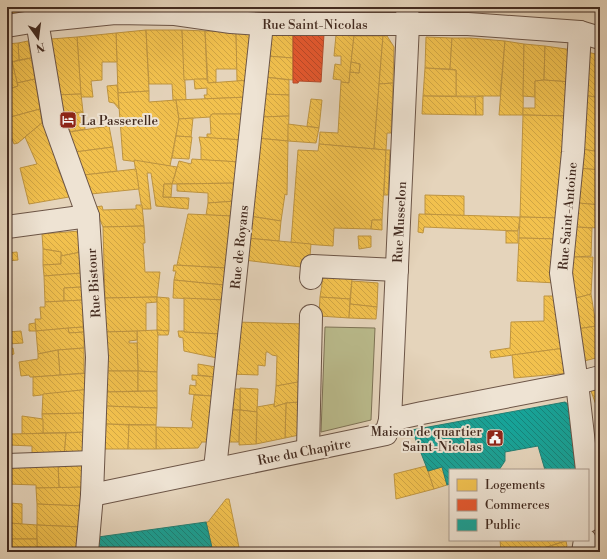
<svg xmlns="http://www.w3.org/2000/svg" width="607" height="559" font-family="'Libre Bodoni',serif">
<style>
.park{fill:#babb8c;stroke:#7e7356}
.homes{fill:url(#homes-back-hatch);stroke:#be9440}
.shops{fill:url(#shops-back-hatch);stroke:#b44a2a}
.public{fill:url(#public-back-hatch);stroke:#247f74}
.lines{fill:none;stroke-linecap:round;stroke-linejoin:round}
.lane-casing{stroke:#6c5547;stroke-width:16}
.street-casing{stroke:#6c5547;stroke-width:24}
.lane{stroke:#eee3d3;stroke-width:14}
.street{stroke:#eee3d3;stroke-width:22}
.labels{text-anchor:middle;stroke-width:4;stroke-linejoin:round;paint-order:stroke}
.street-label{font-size:13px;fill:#432b20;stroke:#eee3d3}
.poi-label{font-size:13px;fill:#432b20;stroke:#eee3d3;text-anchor:start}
</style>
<defs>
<pattern id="homes-back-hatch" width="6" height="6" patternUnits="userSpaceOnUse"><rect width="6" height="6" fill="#f2c14e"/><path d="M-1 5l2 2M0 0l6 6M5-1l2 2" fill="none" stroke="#d1a644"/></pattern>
<pattern id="shops-back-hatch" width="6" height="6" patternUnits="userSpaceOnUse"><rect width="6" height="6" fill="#e4572e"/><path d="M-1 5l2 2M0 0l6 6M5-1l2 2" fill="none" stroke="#ba4827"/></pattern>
<pattern id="public-back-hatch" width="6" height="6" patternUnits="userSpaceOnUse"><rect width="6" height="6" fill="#17a398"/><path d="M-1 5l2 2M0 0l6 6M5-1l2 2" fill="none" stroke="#16857c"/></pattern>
</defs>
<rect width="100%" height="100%" fill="#e5d4bb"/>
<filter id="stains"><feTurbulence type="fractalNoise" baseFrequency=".005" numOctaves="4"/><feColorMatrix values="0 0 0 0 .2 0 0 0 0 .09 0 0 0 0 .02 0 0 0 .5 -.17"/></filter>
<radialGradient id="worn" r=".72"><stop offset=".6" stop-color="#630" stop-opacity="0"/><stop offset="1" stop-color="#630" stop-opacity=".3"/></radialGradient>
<path class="park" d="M325,327L375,328L371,420L321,432Z"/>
<g class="homes">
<path d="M7,7H19L20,15L7,17Z"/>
<rect x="236" y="7" width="32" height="4"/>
<rect x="296" y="7" width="46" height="5"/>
<rect x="353" y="7" width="24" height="3"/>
<path d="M377,7H400V11L377,10Z"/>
<path d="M415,7H437V12L415,11Z"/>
<path d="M437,7H458V13L437,12Z"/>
<path d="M146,30L149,91L118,93L116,33Z"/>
<path d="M146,30H182L186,100H173L172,84H149Z"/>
<path d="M182,30L205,31L207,79L184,80Z"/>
<path d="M205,31L236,32L237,69H216V82L208,83Z"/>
<path d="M236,32H256L250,80L237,81Z"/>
<path d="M116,33L117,62H102V80L91,81L93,97H81L77,37Z"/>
<path d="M270,33H293V58L267,56Z"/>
<path d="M336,35L354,36L349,83L341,82V80L333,79L335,64L341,65V56H334Z"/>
<path d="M354,36H383L374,149L319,144L320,132L338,133L341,82L349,83L350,72L359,73L360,64L351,62Z"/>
<path d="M383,36H387L394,47L393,83L379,84Z"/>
<path d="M77,37L81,94L55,95L51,39Z"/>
<path d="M426,37L452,38L450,69L425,68Z"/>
<path d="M452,38H470L505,41L500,96H456V70L450,69Z"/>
<path d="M28,41L31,58L19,60L18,43Z"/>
<path d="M505,41L524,44L523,115H499Z"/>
<path d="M18,43L19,60L7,63V44Z"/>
<path d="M524,44L545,46L544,80L535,81V97L523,96Z"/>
<path d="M545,46L573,50L571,82L544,80Z"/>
<path d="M587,52L600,55V98L584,95Z"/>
<path d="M267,56L293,58V80L265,77Z"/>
<path d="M31,58L35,79L17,83L12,62Z"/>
<path d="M12,62L18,86L7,90V63Z"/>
<path d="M351,62L360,64L359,73L350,72Z"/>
<path d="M425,68L456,70V96H423Z"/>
<path d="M265,77L289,80V95L263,94Z"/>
<path d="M35,79L40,109L7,118V90L18,86L17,83Z"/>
<path d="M194,79H207L208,83L250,80L248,97L205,99L204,95H207V88L195,89Z"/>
<path d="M544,80L571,82L569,116L523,115V108H535V81Z"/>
<path d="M393,83L391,133H387L386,150L374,149L379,84Z"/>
<path d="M117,85L118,93L119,109L114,103L109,102L107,86Z"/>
<path d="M149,91V102L176,100L179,119L170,166L123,160L118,93Z"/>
<path d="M81,94L83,112L59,114L55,95Z"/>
<path d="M263,94L289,95V116L260,117Z"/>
<path d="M584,95L600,98V130H599L598,135H600V152L582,149Z"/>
<path d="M423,96L475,97L476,115L422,114Z"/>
<path d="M483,96V115H476L475,97Z"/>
<path d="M248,97L245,114H212L210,117L179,119L176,100Z"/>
<path d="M311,99L322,100L319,128L307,126Z"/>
<path d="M40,109L42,123L18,143L14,144L10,134L7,135V118Z"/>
<path d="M83,112L85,129L63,133L59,114Z"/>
<path d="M212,114H245L243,140L207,138V134H211L210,117Z"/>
<path d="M523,115L569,116L561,218L520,217Z"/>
<path d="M289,116L288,141L256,138L260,117Z"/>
<path d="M193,118L191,137L176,136L179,119Z"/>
<path d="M43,122L58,163H56L69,197L29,204L20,168L37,164L25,137Z"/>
<path d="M288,124L319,128L316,143L288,141Z"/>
<path d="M109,126L113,147L75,152L63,133Z"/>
<path d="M176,136L192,137L189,159L172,158Z"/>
<path d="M199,137L243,140L240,162L201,160V147Z"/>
<path d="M256,138L288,141L287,195L285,194L281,221L249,216Z"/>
<path d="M319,144L386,150L382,220H372L371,229L334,228L333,246L291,243L298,150L318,151Z"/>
<path d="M113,147L117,171L84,175L75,152Z"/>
<path d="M582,149L600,152V170L580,168Z"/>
<path d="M386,150H390L388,195H384Z"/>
<path d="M192,159L240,162L238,183L172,184L179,161L191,164Z"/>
<path d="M134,160L177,167L172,184H164L163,197L189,198L188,209L156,206L151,173H147L151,209H142Z"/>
<path d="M578,168L600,170V205L577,203Z"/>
<path d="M136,169L139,189L91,194L84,175Z"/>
<path d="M238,183L236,201L208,203V193L177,191V184Z"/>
<path d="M164,184H172L171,197H163Z"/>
<path d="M425,195L464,196V216L425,214Z"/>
<path d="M236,201L233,216L206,215L208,203Z"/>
<path d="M579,203L600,205V228L576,227Z"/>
<path d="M136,205H142L144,226L103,227L95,207L102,206L103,210L136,209Z"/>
<path d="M188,214L233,216L226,268L177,265Z"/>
<path d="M419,214L520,217L518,231L424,227L423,233L418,232Z"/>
<path d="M249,216L281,221L279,241L246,238Z"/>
<path d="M520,217L561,218L559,239L519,238Z"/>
<path d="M372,220H382V230L371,229Z"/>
<path d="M144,226L145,243H143L145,272H160L157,297L105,298L103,227Z"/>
<path d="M576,227L592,228L591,256L573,257Z"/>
<path d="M80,231L81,252L61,256V252L43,249L42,234Z"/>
<rect x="506" y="231" width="12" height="12"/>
<path d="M358,236H371V247L359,249Z"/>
<path d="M246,238L311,244L309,268L244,260Z"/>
<path d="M519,238L559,239L557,283L517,281Z"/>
<path d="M43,249L61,252V264L43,265Z"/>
<path d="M17,252L18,260L7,261V253Z"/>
<path d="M81,252L82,273L44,276L43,265L61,264V256Z"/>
<path d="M570,257H593L591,294L569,300Z"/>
<path d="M174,265L226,268L224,285L174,280L176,271H173Z"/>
<path d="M82,273V287L64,288V301L45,302L44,276Z"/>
<path d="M323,277L352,279L350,299L320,297Z"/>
<path d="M174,280L224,285V300L173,298Z"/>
<path d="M352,281L378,283L377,307L350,304Z"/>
<path d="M82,287L83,300L64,301V288Z"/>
<path d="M591,294L596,326L577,329L569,300Z"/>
<path d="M544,296H559L565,348L491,358L490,351L510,348L511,322L544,321Z"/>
<path d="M157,297V302L146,303V331L105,332V298Z"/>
<path d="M157,297L169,298V331L157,330Z"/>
<path d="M320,297L350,299L349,318L319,316Z"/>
<path d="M184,298L224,300L220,334L184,332Z"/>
<path d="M83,300V327L36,331L35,319H41L40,307H45V302Z"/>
<path d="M350,304L377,307L376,319L349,318Z"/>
<path d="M600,314V357L580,362L577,329L596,326L594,316Z"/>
<path d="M236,322L305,324L301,382L276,386L277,356L272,355L268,352H266L265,366L258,365V375L230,374Z"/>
<path d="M35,323L36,331H29V324Z"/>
<path d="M83,327L84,332L69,333L68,328Z"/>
<path d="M68,328L69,333L84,332V348L58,350L38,354L36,331Z"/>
<path d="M157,330L158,335L157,372L138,371L137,331Z"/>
<path d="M157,330L169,331L168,335H158Z"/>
<path d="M21,331L23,343L8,344L9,349L13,348L14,354L7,356V332Z"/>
<path d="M137,331V340L129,341V343H137L138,371H106L105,332Z"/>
<path d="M178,331H184V332L220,334L217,358L184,351L183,338L179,337Z"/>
<path d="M84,348V373L60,375L58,350Z"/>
<path d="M565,348L569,373L514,378L512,355Z"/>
<path d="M58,350L60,375L33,377H30L29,375L21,376L19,362L38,359V354Z"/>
<path d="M198,364L216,367L215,377L198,375Z"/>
<path d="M106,371H138V391L106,392Z"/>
<path d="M138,371L157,372V391H138Z"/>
<path d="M90,373L91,389L33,396V377Z"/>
<path d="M192,375L215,377L212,396L189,394L190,385L196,386V380H192Z"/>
<path d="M303,381L301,402L286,403L274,407L276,386Z"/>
<path d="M240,388L258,389L257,412L240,410Z"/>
<path d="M600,388V416L591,391Z"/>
<path d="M91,389L89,413L42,414L43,394Z"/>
<path d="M228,389H240V410H225Z"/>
<path d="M157,391V408L106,406V392Z"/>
<path d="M194,395L212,396L207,442H202L198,448L156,449V427L192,428L193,421L191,420Z"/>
<path d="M301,402L299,435L285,438L286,403Z"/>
<path d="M286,403L285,438L256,444L257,407L274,404V407Z"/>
<path d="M106,406L157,408L156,425L106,424Z"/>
<path d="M225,410H240L239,442H225Z"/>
<path d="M240,410L257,412L256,444L239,445Z"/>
<path d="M89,413L88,432L43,433L42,414Z"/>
<path d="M22,416L43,419V433L22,434Z"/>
<path d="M106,424L129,425L128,449H105Z"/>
<path d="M129,425H156V449H128Z"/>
<path d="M88,432L86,453L64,455L66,433Z"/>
<path d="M66,433L64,455L32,458V446L9,445V434Z"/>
<path d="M86,461L84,487L59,488L58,462Z"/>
<path d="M7,463L58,465L59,488H36V485L7,484Z"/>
<path d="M426,466L434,489L396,499L394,474Z"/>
<path d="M442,467L447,485L434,489L428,471Z"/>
<path d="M84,487L82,506L37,504L36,488Z"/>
<path d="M226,499H229L240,552H213L206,522H208Z"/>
<path d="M10,503L22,504V524L9,523Z"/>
<path d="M37,504L82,506L81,527L37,525Z"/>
<path d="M7,510H9V523L37,525V539H12V547H7Z"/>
<path d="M37,525L81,527L79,551L37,547Z"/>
<rect x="12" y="539" width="25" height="13"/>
<path d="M500,540H566V541L531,552H501Z"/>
<path d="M566,541L567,546L562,552H531Z"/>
<path d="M37,547L79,551L78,552H37Z"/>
</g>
<path class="shops" d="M293,33L324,34L321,82L299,81L298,83H293Z"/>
<g class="public">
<path d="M37,7H110L38,12Z"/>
<path d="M565,402L571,406L577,470H545L538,446L505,452V461L499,470H450V484L447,485L442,467L428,471L412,430Z"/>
<path d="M206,522L213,552H97L98,537Z"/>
</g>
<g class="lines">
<defs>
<path id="lane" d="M7,461L93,458"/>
<g id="street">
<path d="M37,21L54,122L88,216L97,357L92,495L87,552"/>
<path d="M7,26L37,21L115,13L175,14L231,22L262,24H468L580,32L600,38"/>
<path d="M580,32L573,152L561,273L577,383L587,470"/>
<path d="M7,227L88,216"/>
<path d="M311,278L312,266L397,270"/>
<path d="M390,420L422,413L577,383L600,377"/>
<path d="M308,450L311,316"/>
<path d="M215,469L262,24"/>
<path d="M588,482L591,505L588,521"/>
<path d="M92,495L386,434L390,420L408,24L407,7"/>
<path d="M583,552L585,540"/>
</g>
</defs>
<use href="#lane" class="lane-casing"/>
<use href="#street" class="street-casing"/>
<use href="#lane" class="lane"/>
<use href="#street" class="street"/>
</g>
<defs>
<symbol id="hotel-square" viewBox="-11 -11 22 22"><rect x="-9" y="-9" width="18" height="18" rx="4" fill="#8f2418" stroke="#eee3d3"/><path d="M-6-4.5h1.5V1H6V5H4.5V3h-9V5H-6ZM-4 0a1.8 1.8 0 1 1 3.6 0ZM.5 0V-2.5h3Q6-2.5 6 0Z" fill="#fff"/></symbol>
<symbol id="civic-square" viewBox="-11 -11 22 22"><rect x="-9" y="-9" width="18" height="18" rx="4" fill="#8f2418" stroke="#eee3d3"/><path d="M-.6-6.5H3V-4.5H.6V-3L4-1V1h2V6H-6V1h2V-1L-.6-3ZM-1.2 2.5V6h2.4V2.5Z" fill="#fff"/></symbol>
</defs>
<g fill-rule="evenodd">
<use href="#hotel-square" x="58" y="110" width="20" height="20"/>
<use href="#civic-square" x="485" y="428" width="20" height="20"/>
</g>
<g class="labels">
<g class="street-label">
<text x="315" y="29">Rue Saint-Nicolas</text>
<text transform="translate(567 216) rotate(-85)" y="5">Rue Saint-Antoine</text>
<text transform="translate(399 222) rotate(-87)" y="5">Rue Musselon</text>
<text transform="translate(239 247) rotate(-84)" y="5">Rue de Royans</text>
<text transform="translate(93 283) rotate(-94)" y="5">Rue Bistour</text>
<text transform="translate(304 451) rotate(-11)" y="5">Rue du Chapitre</text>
</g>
<g class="poi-label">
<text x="81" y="125">La Passerelle</text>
<text x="482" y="436" text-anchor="end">Maison de quartier<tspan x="482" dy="15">Saint-Nicolas</tspan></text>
</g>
</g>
<rect width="607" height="559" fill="none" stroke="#e5d4bb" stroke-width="24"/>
<rect x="8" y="8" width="591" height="543" fill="none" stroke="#432b20" stroke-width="2"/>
<rect x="12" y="12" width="583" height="535" fill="none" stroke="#432b20"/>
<rect x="449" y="469" width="140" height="72" fill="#eee3d3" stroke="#aa998b"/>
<rect x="457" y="479" width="20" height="12" fill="#f2c14e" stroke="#aa998b"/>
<text x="485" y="489" font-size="12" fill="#432b20">Logements</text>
<rect x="457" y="499" width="20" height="12" fill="#e4572e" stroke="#aa998b"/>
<text x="485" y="509" font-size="12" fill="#432b20">Commerces</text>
<rect x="457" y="519" width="20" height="12" fill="#17a398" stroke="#aa998b"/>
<text x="485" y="529" font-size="12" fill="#432b20">Public</text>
<g transform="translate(38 38) rotate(166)" stroke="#eee3d3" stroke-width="3" paint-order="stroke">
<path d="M0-3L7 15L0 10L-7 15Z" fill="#432b20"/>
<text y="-6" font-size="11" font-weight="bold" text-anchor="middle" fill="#432b20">N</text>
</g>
<rect width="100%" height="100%" filter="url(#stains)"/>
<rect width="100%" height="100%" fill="url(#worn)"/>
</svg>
